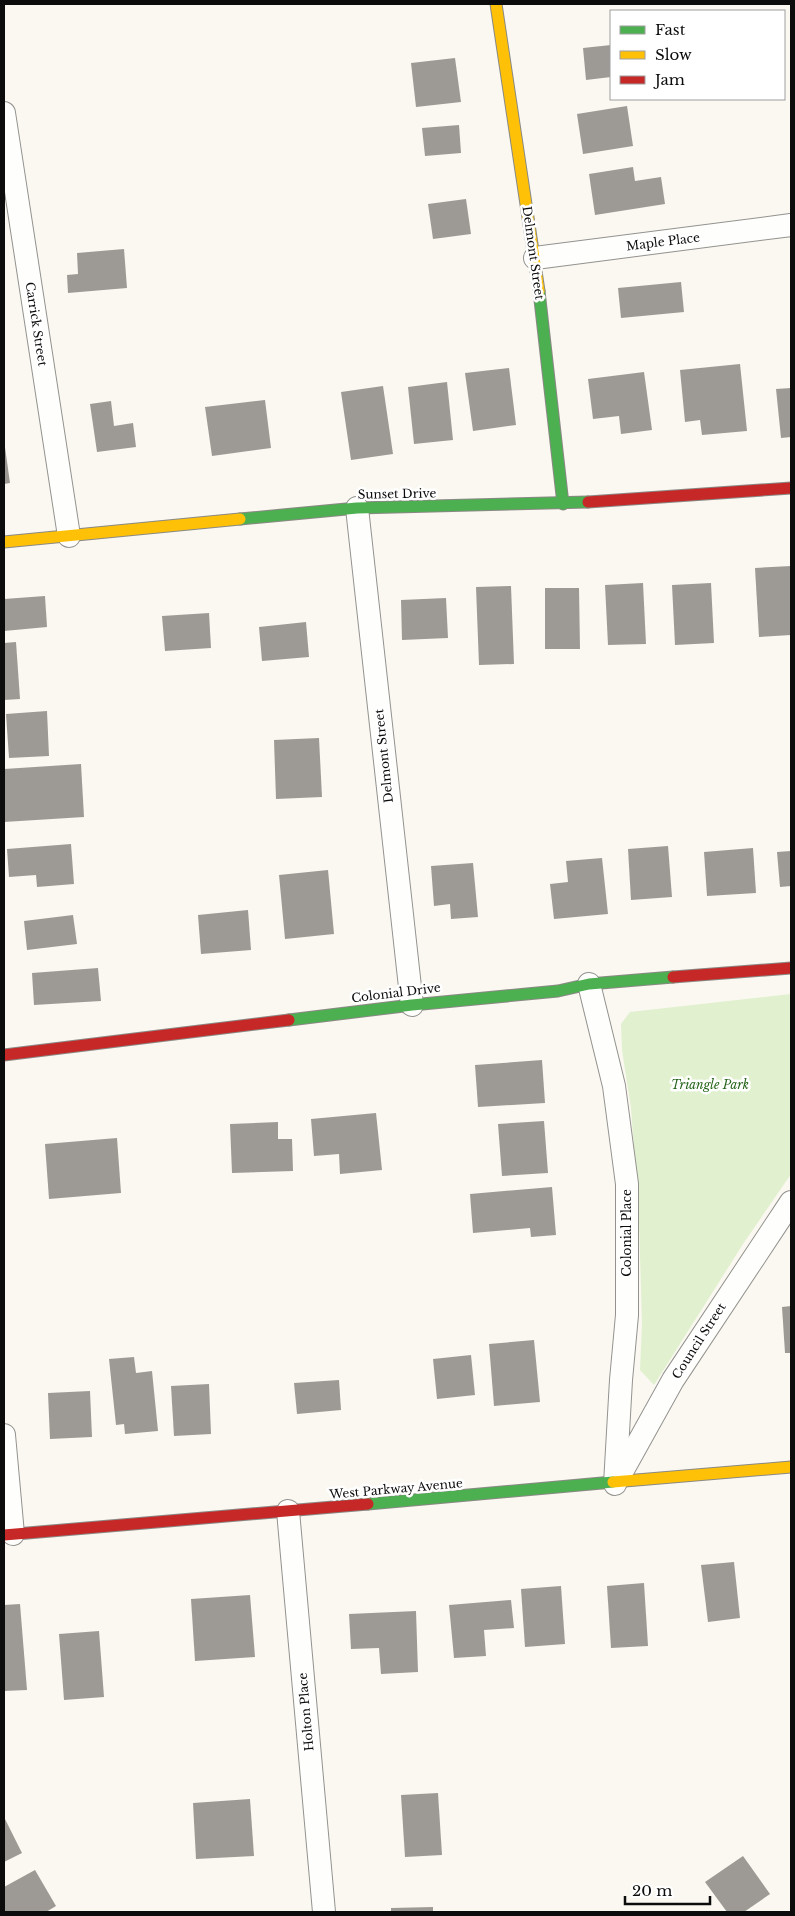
<svg xmlns="http://www.w3.org/2000/svg" width="795" height="1916" font-family="'Libre Baskerville',serif">
<style>
.green{fill:#e1f0ce}
.building{fill:#9d9a96}
.lines{fill:none;stroke-linecap:round;stroke-linejoin:round}
.street-casing{stroke:#93928f;stroke-width:24}
.fast-casing{stroke:#8a8985;stroke-width:13}
.slow-casing{stroke:#8a8985;stroke-width:13}
.jam-casing{stroke:#8a8985;stroke-width:13}
.street{stroke:#fefefd;stroke-width:22}
.fast{stroke:#4caf50;stroke-width:11}
.slow{stroke:#ffc107;stroke-width:11}
.jam{stroke:#c62828;stroke-width:11}
.labels{text-anchor:middle;stroke-width:5;stroke-linejoin:round;paint-order:stroke}
.street-label{font-size:12px;fill:#0c0c0c;stroke:#fff}
.park-label{font-size:12px;font-style:italic;fill:#26651a;stroke:#fff}
</style>
<rect width="100%" height="100%" fill="#faf8f0"/>
<path class="green" d="M791,994V1174L743,1244L654,1385L640,1370L642,1324L639,1220L631,1108L622,1050L621,1024L630,1012Z"/>
<g class="building">
<path d="M611,45V77L586,80L583,48Z"/>
<path d="M455,58L461,102L416,107L411,63Z"/>
<path d="M627,106L633,146L583,154L577,114Z"/>
<path d="M459,125L461,153L425,156L422,128Z"/>
<path d="M633,167L635,181L661,177L665,204L595,215L589,174Z"/>
<path d="M466,199L471,234L433,239L428,204Z"/>
<path d="M124,249L127,288L68,293L67,275L78,274L77,253Z"/>
<path d="M681,282L684,312L621,318L618,288Z"/>
<path d="M740,364L747,431L702,435L700,420L685,422L680,370Z"/>
<path d="M509,368L516,425L473,431L465,373Z"/>
<path d="M644,372L652,430L621,434L619,416L593,419L588,379Z"/>
<path d="M447,382L453,440L414,444L408,387Z"/>
<path d="M383,386L393,454L351,460L341,392Z"/>
<path d="M791,388V437L781,438L776,389Z"/>
<path d="M265,400L271,448L212,456L205,407Z"/>
<path d="M111,401L114,426L133,423L136,447L97,452L90,404Z"/>
<path d="M4,440L10,483L4,484Z"/>
<path d="M791,566V635L759,637L755,568Z"/>
<path d="M643,583L646,644L608,645L605,585Z"/>
<path d="M711,583L714,643L675,645L672,585Z"/>
<path d="M511,586L514,664L479,665L476,587Z"/>
<path d="M545,588H579L580,649H545Z"/>
<path d="M45,596L47,627L4,631V599Z"/>
<path d="M446,598L448,638L402,640L401,600Z"/>
<path d="M209,613L211,648L165,651L162,616Z"/>
<path d="M306,622L309,657L262,661L259,627Z"/>
<path d="M16,642L20,699L4,700V643Z"/>
<path d="M47,711L49,756L9,758L6,714Z"/>
<path d="M319,738L322,797L276,799L274,740Z"/>
<path d="M81,764L84,817L4,822V769Z"/>
<path d="M71,844L74,884L37,887L36,875L9,877L7,849Z"/>
<path d="M668,846L672,897L631,900L628,849Z"/>
<path d="M753,848L756,893L707,896L704,852Z"/>
<path d="M791,851V886L780,887L777,852Z"/>
<path d="M602,858L608,914L554,919L550,884L568,882L566,861Z"/>
<path d="M473,863L478,917L451,919L450,904L434,906L431,866Z"/>
<path d="M328,870L334,934L285,939L279,875Z"/>
<path d="M248,910L251,950L201,954L198,915Z"/>
<path d="M73,915L77,944L27,950L24,921Z"/>
<path d="M98,968L101,1001L34,1005L32,973Z"/>
<path d="M542,1060L545,1103L478,1107L475,1065Z"/>
<path d="M376,1113L382,1170L340,1174L339,1154L314,1156L311,1119Z"/>
<path d="M544,1121L548,1173L502,1176L498,1124Z"/>
<path d="M278,1122V1139H292L293,1171L232,1173L230,1124Z"/>
<path d="M117,1138L121,1193L49,1199L45,1144Z"/>
<path d="M552,1187L556,1235L531,1237L530,1228L473,1233L470,1194Z"/>
<path d="M791,1306V1353H785L782,1307Z"/>
<path d="M534,1340L540,1402L494,1406L489,1344Z"/>
<path d="M471,1355L475,1395L437,1399L433,1359Z"/>
<path d="M134,1357L136,1373L152,1371L158,1431L125,1434L124,1424L116,1425L109,1359Z"/>
<path d="M339,1380L341,1410L297,1414L294,1383Z"/>
<path d="M209,1384L211,1434L174,1436L171,1386Z"/>
<path d="M90,1391L92,1437L50,1439L48,1393Z"/>
<path d="M734,1562L740,1618L708,1622L701,1565Z"/>
<path d="M644,1583L648,1646L611,1648L607,1586Z"/>
<path d="M561,1586L565,1644L525,1647L521,1589Z"/>
<path d="M250,1595L255,1657L195,1661L191,1599Z"/>
<path d="M511,1600L514,1628L484,1630L486,1656L454,1658L449,1605Z"/>
<path d="M20,1604L27,1690L4,1691V1605Z"/>
<path d="M416,1611L418,1672L381,1674L379,1648L351,1649L349,1614Z"/>
<path d="M99,1631L104,1697L64,1700L59,1634Z"/>
<path d="M438,1793L442,1855L405,1857L401,1795Z"/>
<path d="M250,1799L254,1856L196,1859L193,1803Z"/>
<path d="M4,1817L22,1853L4,1862Z"/>
<path d="M743,1856L770,1894L744,1912H727L705,1882Z"/>
<path d="M35,1870L56,1906L46,1912H4V1887Z"/>
<path d="M433,1907V1912H391V1908Z"/>
</g>
<g class="lines">
<defs>
<g id="street">
<path d="M4,113L69,536"/>
<path d="M535,258L791,225"/>
<path d="M357,508L412,1005"/>
<path d="M589,984L614,1086L627,1184V1315L621,1380L615,1484"/>
<path d="M4,1435L13,1534"/>
<path d="M618,1479L673,1380L791,1202"/>
<path d="M288,1511L324,1912"/>
</g>
<g id="fast">
<path d="M539,291L563,504"/>
<path d="M240,519L357,508L588,502"/>
<path d="M289,1020L412,1005L558,991L589,984L673,977"/>
<path d="M368,1504L613,1482"/>
</g>
<g id="slow">
<path d="M496,4L539,291"/>
<path d="M4,542L240,519"/>
<path d="M613,1482L791,1467"/>
</g>
<g id="jam">
<path d="M588,502L791,488"/>
<path d="M673,977L791,968"/>
<path d="M4,1055L289,1020"/>
<path d="M4,1535L368,1504"/>
</g>
</defs>
<use href="#street" class="street-casing"/>
<use href="#fast" class="fast-casing"/>
<use href="#slow" class="slow-casing"/>
<use href="#jam" class="jam-casing"/>
<use href="#street" class="street"/>
<use href="#fast" class="fast"/>
<use href="#slow" class="slow"/>
<use href="#jam" class="jam"/>
</g>
<g class="labels">
<g class="street-label">
<text transform="translate(663 242) rotate(-7)" y="4">Maple Place</text>
<text transform="translate(533 253) rotate(82)" y="4">Delmont Street</text>
<text transform="translate(36 324) rotate(81)" y="4">Carrick Street</text>
<text transform="translate(397 494) rotate(-1)" y="4">Sunset Drive</text>
<text transform="translate(384 756) rotate(-96)" y="4">Delmont Street</text>
<text transform="translate(396 993) rotate(-7)" y="4">Colonial Drive</text>
<text transform="translate(627 1233) rotate(-90)" y="4">Colonial Place</text>
<text transform="translate(699 1341) rotate(-57)" y="4">Council Street</text>
<text transform="translate(396 1489) rotate(-5)" y="4">West Parkway Avenue</text>
<text transform="translate(306 1712) rotate(-95)" y="4">Holton Place</text>
</g>
<g class="park-label">
<text x="710" y="1089">Triangle Park</text>
</g>
</g>
<rect width="795" height="1916" fill="none" stroke="#0c0c0c" stroke-width="10"/>
<rect x="610" y="10" width="175" height="90" fill="#ffffff" stroke="#9e9e9e"/>
<rect x="620" y="26" width="25" height="8" fill="#4caf50" stroke="#9e9e9e"/>
<text x="655" y="35" font-size="15" fill="#0c0c0c">Fast</text>
<rect x="620" y="51" width="25" height="8" fill="#ffc107" stroke="#9e9e9e"/>
<text x="655" y="60" font-size="15" fill="#0c0c0c">Slow</text>
<rect x="620" y="76" width="25" height="8" fill="#c62828" stroke="#9e9e9e"/>
<text x="655" y="85" font-size="15" fill="#0c0c0c">Jam</text>
<path d="M625 1896v8h85v-8" fill="none" stroke="#0c0c0c" stroke-width="2.5"/>
<text x="632" y="1896" font-size="15" fill="#0c0c0c" stroke="#ffffff" stroke-width="4" paint-order="stroke">20 m</text>
</svg>
